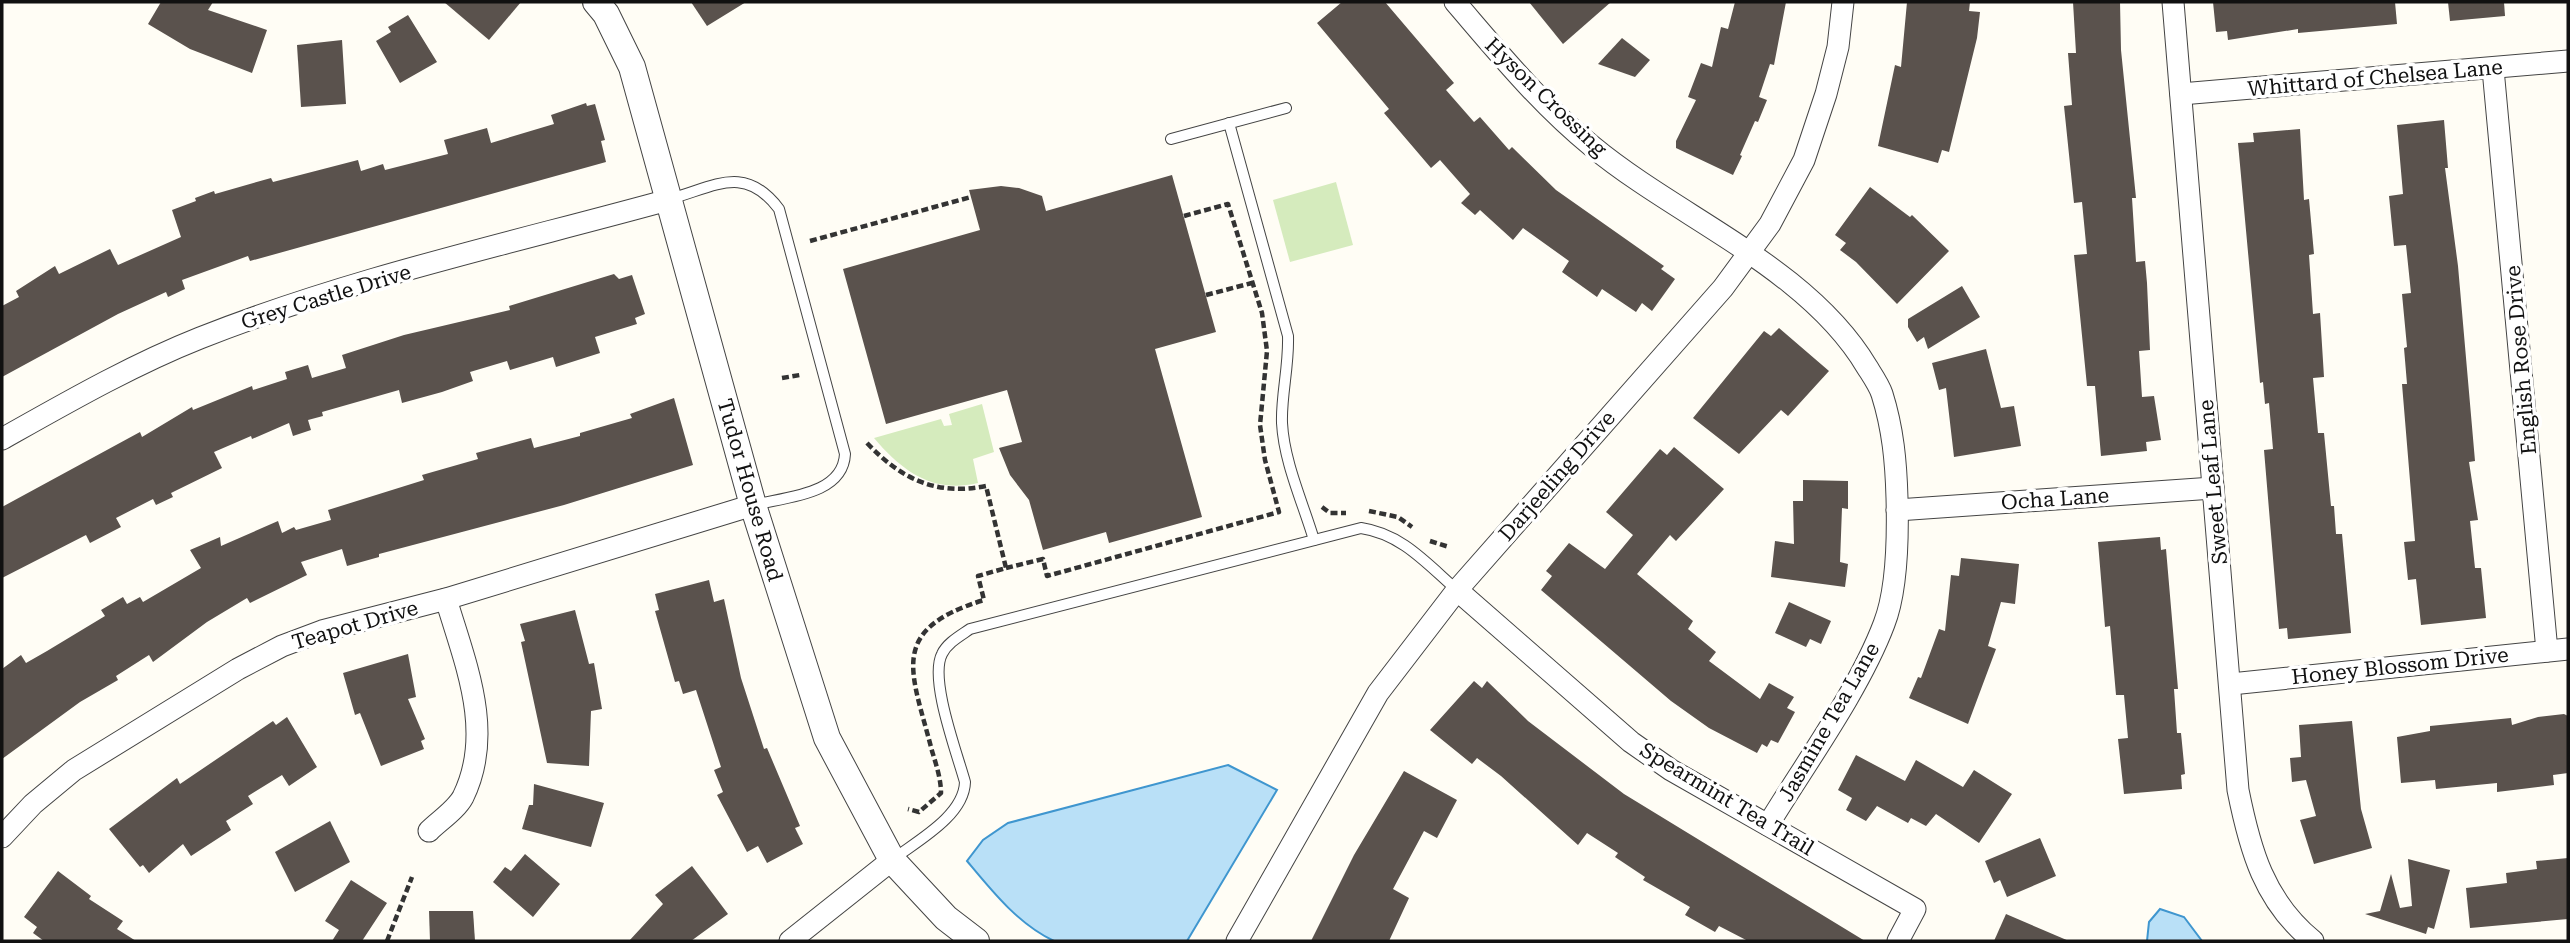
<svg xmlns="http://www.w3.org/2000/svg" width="2570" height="943" font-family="'Roboto Serif',serif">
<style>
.green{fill:#d5ebbd}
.water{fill:#b9e0f7;stroke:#3f96cf;stroke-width:2}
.building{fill:#5a524d}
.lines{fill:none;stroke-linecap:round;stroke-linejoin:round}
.service-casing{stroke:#444;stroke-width:12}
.minor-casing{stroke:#444;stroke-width:23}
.tertiary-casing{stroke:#444;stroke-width:28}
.path{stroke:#333;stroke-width:4.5;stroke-dasharray:7 3.5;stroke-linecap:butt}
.service{stroke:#fff;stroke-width:10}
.minor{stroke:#fff;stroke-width:21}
.tertiary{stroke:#fff;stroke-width:26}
.labels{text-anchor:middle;stroke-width:7;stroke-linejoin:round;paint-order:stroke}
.street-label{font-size:21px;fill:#111;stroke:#fff}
</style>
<rect width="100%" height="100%" fill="#fffdf5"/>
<g class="green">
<path d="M1336,182L1353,245L1290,262L1273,200Z"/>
<path d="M982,404L994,452L973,459L978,483C933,494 902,471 874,438L941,419L944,426L952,425L949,414Z"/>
</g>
<g class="water">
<path d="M1228,765L1277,790L1187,941H1054C1018,924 992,891 967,861L983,840L1008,823Z"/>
<path d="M2160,909L2184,917L2202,941H2147L2149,922Z"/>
</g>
<g class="building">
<path d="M161,2H213L208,10L267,30L252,73L190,49L148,24Z"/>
<path d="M444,2H521L489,40Z"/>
<path d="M691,2H746L707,26Z"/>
<path d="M1342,2H1385L1454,83L1446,90L1474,122L1480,117L1509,150L1512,147L1556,190L1664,266L1661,269L1675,279L1652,311L1642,303L1636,312L1602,289L1597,297L1562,272L1569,261L1523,228L1513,240L1480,210L1475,215L1461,203L1470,194L1440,160L1431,168L1384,113L1389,109L1317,23Z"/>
<path d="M1529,2H1611L1563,44Z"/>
<path d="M1735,2H1786L1774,65L1770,64L1759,97L1767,100L1758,122L1755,121L1740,155L1742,156L1733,175L1676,148V141L1696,100L1688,97L1701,63L1712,67L1721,27L1728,29Z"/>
<path d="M1907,2H1970L1969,11L1980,12L1977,38L1949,152L1942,150L1938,163L1878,146L1895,65L1901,67Z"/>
<path d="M2073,2H2120L2121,50L2136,198H2132L2136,262L2145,261L2147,283L2150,350L2139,351L2142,397L2154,396L2161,440L2146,442L2147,451L2101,456L2095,386H2087L2074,255L2087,254L2082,202L2074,203L2064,106L2072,105L2068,53H2076Z"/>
<path d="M2213,2H2395L2397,24L2298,33V29L2228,40L2227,31L2216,32Z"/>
<path d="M2448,2H2504L2505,16L2450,21Z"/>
<path d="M408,15L437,62L400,83L376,41L391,32L388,27Z"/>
<path d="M1622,38L1650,60L1635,77L1598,64Z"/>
<path d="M342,40L346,104L301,107L297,45Z"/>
<path d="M586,103L587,106L595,104L605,140L601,141L606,162L272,255L250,261L248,256L182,280L185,289L168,297L166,292L118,314L2,377V306L19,297L16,291L55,266L59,274L110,249L118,265L181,237L172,210L196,201L195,198L214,191L215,194L271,178L273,182L358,160L361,171L383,164L385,170L448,154L444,140L487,128L491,143L554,124L551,115Z"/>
<path d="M2444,120L2448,168H2445L2458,266L2475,461L2469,462L2478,520L2470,521L2475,568H2481L2486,618L2421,625L2416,579L2408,580L2404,542L2415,541L2402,384H2407L2404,348L2407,347L2402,294L2411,293L2406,245L2394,246L2389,196L2403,194L2397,125Z"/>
<path d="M2300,129L2304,200L2309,199L2314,254L2309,255L2313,314L2320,313L2324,377L2313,378L2318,433H2324L2331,506H2334L2336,534H2342L2351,633L2288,639L2287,628L2279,629L2277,606L2264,450L2273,449L2269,403L2265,404L2263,382L2260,383L2238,143L2254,142L2253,133Z"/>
<path d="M1172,175L1216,332L1155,349L1202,517L1109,543L1106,532L1043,550L1029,500L1010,475L999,448L1022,442L1007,390L886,424L843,269L980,230L969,190L1001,186L1019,188L1042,196L1046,211Z"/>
<path d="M1870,187L1910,217L1912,215L1949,251L1897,304L1856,262L1840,250L1846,243L1835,235Z"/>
<path d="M614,274L619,279L632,275L645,314L635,318L637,324L595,337L600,353L556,367L553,357L510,370L507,361L470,372L473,381L442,392L402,403L399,390L322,412L323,416L308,420L311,430L293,436L289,423L252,439L251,436L214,452L222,468L171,493L173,497L156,505L153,499L116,518L121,527L90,543L86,535L2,578V507L140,432L142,437L192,407L193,410L252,386L253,390L287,379L285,372L308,365L312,378L346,368L342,355L404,335L510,310L509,306Z"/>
<path d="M1962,286L1980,317L1928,349L1924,337L1917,342L1908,327V319Z"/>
<path d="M1779,328L1829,371L1788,416L1781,410L1739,454L1693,418L1764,331L1771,336Z"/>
<path d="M1986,349L2001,408L2014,406L2021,446L1954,457L1946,388L1939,390L1932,363Z"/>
<path d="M674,398L693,465L564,505L379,554V557L347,566L342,549L301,562L307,575L250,603L247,598L207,622L153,662L149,655L116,676L118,680L80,702L2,759V669L21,655L26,663L47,651L105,616L101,610L123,597L127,604L140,597L143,602L201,568L190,550L220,537L221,546L278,521L282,533L294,527L296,530L331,520L328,510L424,480L422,475L478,459L476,453L531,438L534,448L580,436V433L632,418L630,414Z"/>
<path d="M1674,447L1724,489L1676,541L1670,535L1637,574L1693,621L1688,629L1716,652L1709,661L1760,699L1769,683L1794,697L1787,708L1795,712L1778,743L1771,740L1767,747L1762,744L1757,753L1709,728L1671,701L1541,590L1552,576L1546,571L1569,543L1605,569L1633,535L1606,512L1660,449L1667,455Z"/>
<path d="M1803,480L1848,481V509L1842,508L1840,562L1848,564L1845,587L1771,577L1775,541L1794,544L1793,501H1803Z"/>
<path d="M2160,537L2161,550L2166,549L2178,689H2174L2177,733H2181L2185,774L2181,775L2182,789L2124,794L2118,739L2128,738L2124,695H2116L2110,626L2105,627L2098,542Z"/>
<path d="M1961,558L2019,564L2015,604L2001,602L1988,646L1996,649L1968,724L1909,698L1918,677L1921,678L1939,629L1945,631L1951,575L1959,576Z"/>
<path d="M709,580L714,602L724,599L741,678L764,749L767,748L800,826L795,828L803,844L767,863L758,846L747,852L717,795L723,792L714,770L721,767L696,690L683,694L679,681L675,682L655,611L659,610L655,594Z"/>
<path d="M1789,602L1831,621L1821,644L1810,639L1806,647L1775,633Z"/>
<path d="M575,610L589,664L594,663L602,709L591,711L589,766L547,763L521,642L525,641L520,624Z"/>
<path d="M408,654L416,697L408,699L425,739L421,741L424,749L381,766L360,713L355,715L343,673Z"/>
<path d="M1474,681L1482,688L1487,681L1528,721L1624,794L1865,941H1748L1719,926L1715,932L1685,915L1690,907L1643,880L1645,877L1615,857L1618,853L1587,833L1578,845L1501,776L1477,758L1472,764L1430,730Z"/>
<path d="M2564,714L2568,716V773L2553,775L2554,785L2497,792V783L2436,789L2435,780L2401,783L2397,737L2430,731V726L2511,718L2512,725L2538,717Z"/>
<path d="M287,717L317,767L289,786L282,775L248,796L253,804L226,821L231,830L191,856L183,844L149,873L143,865L140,867L109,829L177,778L180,784L273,721L276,725Z"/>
<path d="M2352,721L2361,809L2372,848L2314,864L2300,820L2316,816L2306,780L2292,782L2290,758L2301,757L2299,725Z"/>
<path d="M1856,755L1905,781L1916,760L1963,787L1974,770L2012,794L1979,843L1936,814L1926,826L1911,818L1908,823L1877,806L1866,821L1846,810L1852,798L1838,790Z"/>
<path d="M1404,771L1457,800L1437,838L1424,831L1393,889L1409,898L1389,941H1311L1354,855Z"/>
<path d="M534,784L604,803L591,847L522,829L529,805H533Z"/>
<path d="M330,821L350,862L295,892L275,852Z"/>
<path d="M2040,838L2056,876L2007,897L2000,880L1994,883L1985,861Z"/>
<path d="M525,854L560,884L533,917L493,882L505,867L511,871Z"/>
<path d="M2568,858V919L2470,928L2466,888L2507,883L2506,873L2537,869L2536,861Z"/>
<path d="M2408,859L2450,870L2434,929L2428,927L2426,934L2365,914L2380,911L2391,874L2400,908L2412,906Z"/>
<path d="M692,866L728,914L691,941H629L663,904L655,895Z"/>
<path d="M58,871L91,896L89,899L123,921L117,929L136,941H44L33,933L37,927L24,917Z"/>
<path d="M351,880L387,903L362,941H332L339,930L325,921Z"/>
<path d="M429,911H473L475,941H430Z"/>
<path d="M2006,914L2069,941H1994Z"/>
</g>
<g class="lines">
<defs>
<g id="service">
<path d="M1229,123L1288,336C1289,367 1281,395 1282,423C1284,462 1303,503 1314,540"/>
<path d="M1171,139L1286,108"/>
<path d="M670,199C716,186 745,164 779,209L845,454C843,495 786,497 753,505"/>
<path d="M892,860C917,841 964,816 965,782C957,753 929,679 942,654C947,643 960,636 970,629L1361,528C1402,534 1427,564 1457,590"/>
</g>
<g id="minor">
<path d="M1455,2C1498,52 1541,105 1593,147C1679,218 1808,268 1867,367C1872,375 1879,385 1882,394C1893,429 1896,462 1897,498C1898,534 1897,591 1884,624C1859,690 1805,764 1768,825"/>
<path d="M2173,2L2238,790C2250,850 2264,901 2313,941"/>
<path d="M2493,69L2547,651"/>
<path d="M2181,94L2568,61"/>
<path d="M2,439C66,403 132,365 200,338C351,278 512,243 668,200"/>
<path d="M1897,510L2213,488"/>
<path d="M1457,590L1631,742L1671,770L1915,909L1898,941"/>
<path d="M2231,684L2568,649"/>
<path d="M429,831C439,821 456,810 463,797C495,732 465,663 446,599"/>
<path d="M2,837L33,804L74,770L238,669L282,646L322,631L446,599L753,505"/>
<path d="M790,941L892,860"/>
<path d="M1237,941L1378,693L1457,590L1723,288L1770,224L1804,160L1826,94L1838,47L1843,2"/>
</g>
<path id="tertiary" d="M596,2L606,14L632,67L753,505L827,738L892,860L946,918L976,941"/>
</defs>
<use href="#service" class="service-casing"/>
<use href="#minor" class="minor-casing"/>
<use href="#tertiary" class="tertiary-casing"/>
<g class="path">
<path d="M810,241L971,197"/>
<path d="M1206,295L1252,283"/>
<path d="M782,378L800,375"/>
<path d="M867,443C901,479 936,496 986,486L1006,568L978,576L984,600C886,630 912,672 932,751C936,764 941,779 941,793L919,812L908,809"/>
<path d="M1322,507L1330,513H1346"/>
<path d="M1369,511L1398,517L1412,527"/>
<path d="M1430,541L1449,547"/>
<path d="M1006,568L1043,559L1047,576L1279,512L1265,460L1260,425L1267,351L1262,313L1228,204L1184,216"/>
<path d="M387,941L412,877"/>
</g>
<use href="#service" class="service"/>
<use href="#minor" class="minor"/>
<use href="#tertiary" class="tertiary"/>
</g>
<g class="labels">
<g class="street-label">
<text transform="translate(2375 78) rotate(-5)" y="7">Whittard of Chelsea Lane</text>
<text transform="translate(1546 97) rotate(44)" y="7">Hyson Crossing</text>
<text transform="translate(326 297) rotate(-17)" y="7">Grey Castle Drive</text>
<text transform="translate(2521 360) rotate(-95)" y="7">English Rose Drive</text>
<text transform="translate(1557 476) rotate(-49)" y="7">Darjeeling Drive</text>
<text transform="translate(2213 482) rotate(-95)" y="7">Sweet Leaf Lane</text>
<text transform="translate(750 490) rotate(74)" y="7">Tudor House Road</text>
<text transform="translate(2055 499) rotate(-4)" y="7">Ocha Lane</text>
<text transform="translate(355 625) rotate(-16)" y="7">Teapot Drive</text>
<text transform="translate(2400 666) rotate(-6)" y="7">Honey Blossom Drive</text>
<text transform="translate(1829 722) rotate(-60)" y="7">Jasmine Tea Lane</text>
<text transform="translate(1727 799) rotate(31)" y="7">Spearmint Tea Trail</text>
</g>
</g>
<rect width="2570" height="943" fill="none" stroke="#111111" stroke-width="7"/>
</svg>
